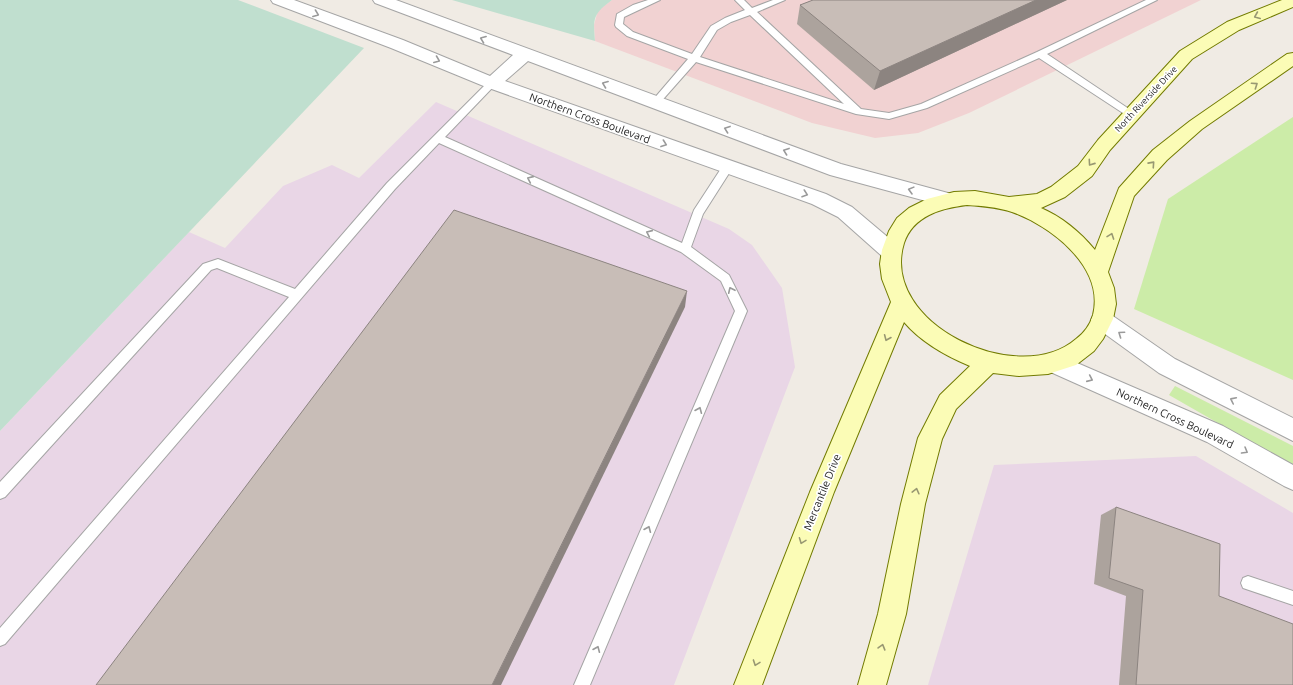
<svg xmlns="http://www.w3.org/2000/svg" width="1293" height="685" font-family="Ubuntu,sans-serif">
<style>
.commercial{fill:#f1d2d2}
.industrial{fill:#e9d6e6}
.grass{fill:#cceca8}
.wetland{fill:#c0dfcf}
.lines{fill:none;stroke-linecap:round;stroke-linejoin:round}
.service-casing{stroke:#a5a5a5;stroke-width:2}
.tertiary-casing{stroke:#a5a5a5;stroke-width:2}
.secondary-casing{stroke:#727b00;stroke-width:2}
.service{fill:#fff;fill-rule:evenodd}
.tertiary{fill:#fff;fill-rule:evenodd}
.secondary{fill:#fbfcb6;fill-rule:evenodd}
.wall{fill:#aca39d}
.shaded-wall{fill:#8c8480}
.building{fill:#c8bdb7;stroke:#8c8480}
.oneway{stroke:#9a9a9a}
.oneway2{stroke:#989872}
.labels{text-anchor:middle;stroke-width:3.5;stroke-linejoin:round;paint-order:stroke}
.far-street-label{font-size:9px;fill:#1e1e1e;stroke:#fff}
.street-label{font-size:11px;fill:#1e1e1e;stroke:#fff}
</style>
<rect width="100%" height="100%" fill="#f0ebe4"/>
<path class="commercial" d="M612,0H1201L969,113L918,133L875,138L812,123L595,41L594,25L598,10Z"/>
<g class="industrial">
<path d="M436,102L729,229L752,245L782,288L795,367L674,685H0V431L189,232L225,248L283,186L332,165L359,178Z"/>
<path d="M1196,456L1293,513V685H928L994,465Z"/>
</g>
<g class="grass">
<path d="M1293,117V380L1134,309L1168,199Z"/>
<path d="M1175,386L1293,446V466L1169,395Z"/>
</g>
<g class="wetland">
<path d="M0,0H238L364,48L0,431Z"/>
<path d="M452,0H612C593,14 593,18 595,41Z"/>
</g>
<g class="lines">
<defs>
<g id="service">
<path d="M648,0H660L624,17L623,24L633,32L692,54L711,26L725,18L745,10L735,0H744L752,8L773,0H785L757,12L861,109L889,113L921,104L1037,52L1146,0H1157L1047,54L1135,113L1137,115L1135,117H1129L1039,58L927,108L889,119L856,114L696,62L658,105H652L650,103L652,101L688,59L627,36L616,27L615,25L617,14L633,5ZM750,15L844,104L700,57L717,30L731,22Z"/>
<path d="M492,80L497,83L495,85L445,137L682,243L694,210L724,164H732L733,167L703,214L691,247L729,275L747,311L590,685H574L735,311L721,281L681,252L439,143L395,189L5,644L0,646V628L289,297L217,268L211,270L5,497L0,499V482L203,264L218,259L295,289L387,183L489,81Z"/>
<path d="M1248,576L1293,591V605L1243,588L1241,583L1243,578Z"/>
</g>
<g id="tertiary">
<path d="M271,0H294L403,40L490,76L513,55L375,3L373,0H396L841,164L948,193L955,195L958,200L955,205L948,207L830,175L528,61L505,81L826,194L852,207L897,245L900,251L897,257L890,259L883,257L838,217L812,204L486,87L391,48L273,3Z"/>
<path d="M1102,311L1110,314L1175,359L1293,418V441L1159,373L1094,326L1091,320L1094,314Z"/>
<path d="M1054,353L1223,426L1293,465V490L1284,486L1207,442L1046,370L1043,363L1046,356Z"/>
</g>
<path id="secondary" d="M1282,0H1293V7L1239,30L1192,59L1110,150L1092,176L1065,197L1041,208C1062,217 1080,232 1095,250L1119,188L1153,150L1190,121L1287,54L1293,53V66L1202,129L1167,160L1134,196L1108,272L1114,288L1116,304L1113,319L1103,339L1094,351L1076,365L1048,374L1019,376L993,373L956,409L942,439L925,504L906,614L886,685H858L878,614L901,504L918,438L940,395L970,366C946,356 921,342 904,322L834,492L762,685H734L810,492L891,302L882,279L880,264L882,250L889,231L897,218L909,208L927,199L954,192L975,191L1009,197L1037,194L1051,187L1078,166L1098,140L1180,51L1227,22ZM967,205C982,206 997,207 1012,212C1051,226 1105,267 1093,315C1090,325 1084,333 1076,339C1019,389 879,324 904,243C913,216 941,208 967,205Z"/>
</defs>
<use href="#service" class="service-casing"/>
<use href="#tertiary" class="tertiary-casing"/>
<use href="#secondary" class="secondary-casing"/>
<use href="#service" class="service"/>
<use href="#tertiary" class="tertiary"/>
<use href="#secondary" class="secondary"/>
</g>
<g class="wall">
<path d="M813,0H1067L874,90L797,24L800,5Z"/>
<path d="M1116,507L1219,596L1293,685H1119L1126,596L1094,584L1101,515Z"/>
</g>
<g class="shaded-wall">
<path d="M1036,0H1067L874,90L880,71Z"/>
<path d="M687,291L685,307L501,685H492Z"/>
</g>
<g class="building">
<path d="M813,0H1036L880,71L800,5Z"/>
<path d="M454,210L687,291L492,685H96Z"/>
<path d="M1116,507L1220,544L1219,596L1293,624V685H1136L1143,590L1109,578Z"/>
</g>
<defs><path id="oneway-chevron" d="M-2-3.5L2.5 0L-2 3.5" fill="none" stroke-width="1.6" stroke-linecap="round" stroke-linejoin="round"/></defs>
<g class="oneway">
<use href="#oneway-chevron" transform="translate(316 14) rotate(21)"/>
<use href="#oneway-chevron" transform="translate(483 39) rotate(-159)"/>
<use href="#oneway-chevron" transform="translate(437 60) rotate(22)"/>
<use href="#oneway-chevron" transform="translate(605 84) rotate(-159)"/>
<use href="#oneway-chevron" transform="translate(727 129) rotate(-160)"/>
<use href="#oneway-chevron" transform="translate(664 144) rotate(20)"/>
<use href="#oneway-chevron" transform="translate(786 151) rotate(-160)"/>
<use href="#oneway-chevron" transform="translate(530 179) rotate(-156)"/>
<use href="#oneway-chevron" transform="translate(911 190) rotate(-165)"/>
<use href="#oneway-chevron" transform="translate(805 194) rotate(19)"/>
<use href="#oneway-chevron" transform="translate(649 233) rotate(-156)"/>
<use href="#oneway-chevron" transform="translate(731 290) rotate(-115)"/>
<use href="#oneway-chevron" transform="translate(1121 334) rotate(-145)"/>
<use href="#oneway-chevron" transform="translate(1090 379) rotate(24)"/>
<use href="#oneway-chevron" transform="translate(1233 400) rotate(-154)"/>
<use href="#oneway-chevron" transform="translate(699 410) rotate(-67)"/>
<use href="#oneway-chevron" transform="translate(1245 451) rotate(30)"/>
<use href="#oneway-chevron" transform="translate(648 529) rotate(-67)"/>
<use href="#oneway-chevron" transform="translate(597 649) rotate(-67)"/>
</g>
<g class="oneway2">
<use href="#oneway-chevron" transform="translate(1257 16) rotate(157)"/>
<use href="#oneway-chevron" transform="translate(1255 85) rotate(-34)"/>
<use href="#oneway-chevron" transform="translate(1091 163) rotate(125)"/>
<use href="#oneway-chevron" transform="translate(1152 164) rotate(-48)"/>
<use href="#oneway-chevron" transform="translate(1111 236) rotate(-70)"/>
<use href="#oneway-chevron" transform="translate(887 338) rotate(113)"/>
<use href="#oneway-chevron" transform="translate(916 491) rotate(-76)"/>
<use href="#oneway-chevron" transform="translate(802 541) rotate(111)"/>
<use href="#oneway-chevron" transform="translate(882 647) rotate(-74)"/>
<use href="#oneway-chevron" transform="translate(756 663) rotate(110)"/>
</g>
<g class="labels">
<g class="far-street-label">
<text transform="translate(1146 99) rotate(-47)" y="3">North Riverside Drive</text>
</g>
<g class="street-label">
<text transform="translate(590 118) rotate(20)" y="4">Northern Cross Boulevard</text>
<text transform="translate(1175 418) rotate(25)" y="4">Northern Cross Boulevard</text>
<text transform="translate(822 492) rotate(-68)" y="4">Mercantile Drive</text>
</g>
</g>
</svg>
